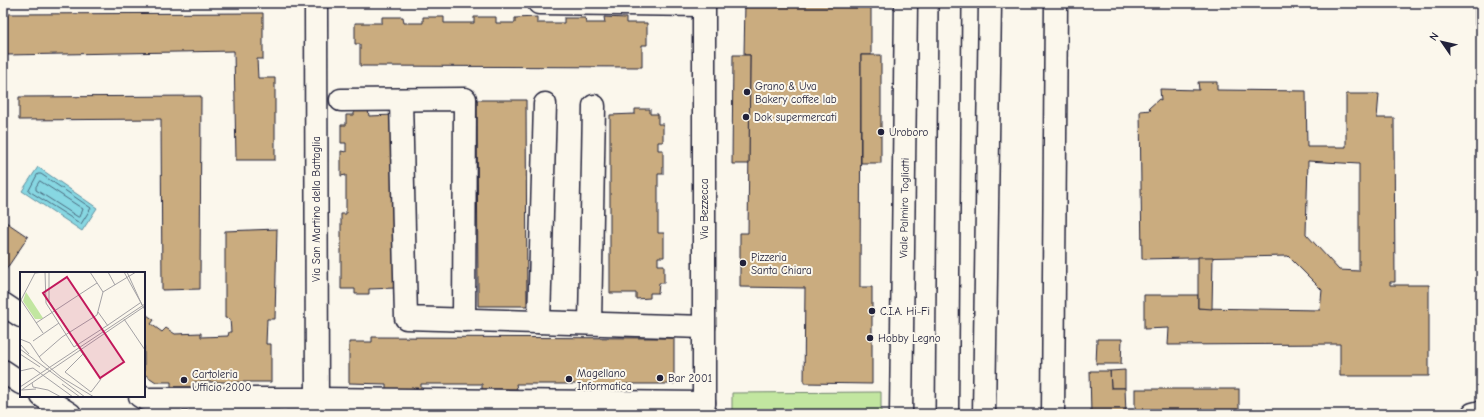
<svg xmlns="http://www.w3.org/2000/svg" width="1484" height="417" font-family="'Comic Neue',sans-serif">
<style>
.green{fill:#c2e6a0;stroke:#72846e}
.water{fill:#87d7e2;stroke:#5f8f9f}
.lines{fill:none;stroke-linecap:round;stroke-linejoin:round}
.shore{stroke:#4a6a7e;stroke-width:1}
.building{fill:#caac7f;stroke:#22223b;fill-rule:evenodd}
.minor-casing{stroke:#22223b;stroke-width:25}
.minor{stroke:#fbf7ec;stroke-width:22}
.poi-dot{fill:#22223b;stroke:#fbf7ec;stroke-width:1.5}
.labels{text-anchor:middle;stroke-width:4;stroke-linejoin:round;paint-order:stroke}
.poi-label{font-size:11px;fill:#22223b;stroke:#fbf7ec;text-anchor:start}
.street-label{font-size:11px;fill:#22223b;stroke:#fbf7ec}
.inset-road{fill:none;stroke:#a4a2a5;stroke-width:1}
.view{fill:#c2185b;fill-opacity:0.15;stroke:#c2185b;stroke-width:2}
.inset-edge{fill:none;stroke:#22223b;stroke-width:2}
</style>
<rect width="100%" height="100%" fill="#fbf7ec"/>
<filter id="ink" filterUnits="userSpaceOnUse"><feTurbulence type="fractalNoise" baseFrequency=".025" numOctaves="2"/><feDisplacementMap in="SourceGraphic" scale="8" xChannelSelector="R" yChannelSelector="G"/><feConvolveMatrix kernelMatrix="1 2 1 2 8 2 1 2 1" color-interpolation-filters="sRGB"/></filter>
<g filter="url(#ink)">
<path class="green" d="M881,392V414H732V393Z"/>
<path class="water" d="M38,167L97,208L82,231L22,191Z"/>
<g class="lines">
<g class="shore">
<path d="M38,174H41L91,208L81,224L29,191Z"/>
<path d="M40,181L83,209L80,217H78L36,190V187Z"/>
</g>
</g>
<g class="building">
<path d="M745,3H871V55H861L860,287H872V384L804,383L805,288L740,287V233H748L750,55H744Z"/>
<rect x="1475" y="3" width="6" height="22"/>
<path d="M263,13V59H257L258,78H275V160H236L234,51L7,55V14Z"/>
<path d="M382,17H403L404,23H423V17H444V23H474V17H496V23H515V18L537,17V23H564V18H585L586,23H605L604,17L626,18V23H647V45H642V67L360,66V44H355V23H382Z"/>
<path d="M733,55H750L749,164H732Z"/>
<rect x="861" y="55" width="20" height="108"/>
<path d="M1198,82H1217V90L1306,91L1307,147H1346V94H1379L1377,118H1394L1395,282H1390V285H1429V376H1340V344L1168,345L1169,328L1144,329V295H1198V308L1320,310L1322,290L1288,256L1142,259L1140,111L1151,110L1149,108L1159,99L1161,100L1160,89L1199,90ZM1308,161L1359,164V271L1339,270L1306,234Z"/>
<path d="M201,96L200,289L162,290L161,119L19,120V97Z"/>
<path d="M477,100H526L527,306H478Z"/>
<path d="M635,109H650V114H658V124H663V142H658V150H663V174H658V233H664V257H658V265H664V283H659L658,293H650V298L636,299V293H610V115L635,114Z"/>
<path d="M354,110H368L369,116L394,115L395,288L369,289V294H355V289H341V214H346V175L341,176V151L346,152V143H341V125H346V115H354Z"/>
<path d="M3,220L28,237L3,274Z"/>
<path d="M277,229L275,319H267L266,344H271V382H193V387H171V382H156L144,374V313L154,320L151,324L162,332L166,328L175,334L201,333V337L228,336L229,332H231L230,319L225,318V231Z"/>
<path d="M1198,257H1213L1212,309L1198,308Z"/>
<path d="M372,337L674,338V384H624V390L590,389V384H516L517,389H482V384H421V389H386V384L349,383V342H372Z"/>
<path d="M1097,339H1122L1121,364H1096Z"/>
<path d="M1125,370V388H1111L1110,371Z"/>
<path d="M1090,371H1110L1111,388H1125L1126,414H1091Z"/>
<rect x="1135" y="389" width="104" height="25"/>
</g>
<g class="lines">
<defs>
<g id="minor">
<path d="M316,3L317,413"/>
<path d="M539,3L704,5"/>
<path d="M341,100L465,99L464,320"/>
<path d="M401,100L406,318L704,327"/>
<path d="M3,304L21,316"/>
<path d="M539,322L545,104"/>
<path d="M590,323L594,106"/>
<path d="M3,371L21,383"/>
<path d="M42,396L70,414"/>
<path d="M140,396L145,399H317L704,403"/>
<path d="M702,414L704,403V3"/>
<path d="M901,414L906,3"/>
<path d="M947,414L950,3"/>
<path d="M984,414L990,3"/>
<path d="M1053,414L1056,3"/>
<path d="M1473,414L1481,412"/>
</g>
</defs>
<use href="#minor" class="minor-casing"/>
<use href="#minor" class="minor"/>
</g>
</g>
<g class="poi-dot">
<circle cx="747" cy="92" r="4"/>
<circle cx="746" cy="117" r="4"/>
<circle cx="881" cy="132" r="4"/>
<circle cx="743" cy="263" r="4"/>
<circle cx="872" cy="311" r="4"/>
<circle cx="870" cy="338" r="4"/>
<circle cx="660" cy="378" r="4"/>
<circle cx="569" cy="379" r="4"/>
<circle cx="184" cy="380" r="4"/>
</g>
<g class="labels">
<g class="poi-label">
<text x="755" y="90">Grano &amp; Uva<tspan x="755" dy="13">Bakery coffee lab</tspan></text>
<text x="754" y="121">Dok supermercati</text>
<text x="889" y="136">Uroboro</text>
<text x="751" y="261">Pizzeria<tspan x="751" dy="13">Santa Chiara</tspan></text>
<text x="880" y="315">C.I.A. Hi-Fi</text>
<text x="878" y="342">Hobby Legno</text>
<text x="577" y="377">Magellano<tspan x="577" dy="13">Informatica</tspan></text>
<text x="192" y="378">Cartoleria<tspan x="192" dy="13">Ufficio 2000</tspan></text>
<text x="668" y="382">Bar 2001</text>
</g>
<g class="street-label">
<text transform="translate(904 208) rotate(-89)" y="4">Viale Palmiro Togliatti</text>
<text transform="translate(316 209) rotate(-90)" y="4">Via San Martino della Battaglia</text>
<text transform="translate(704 209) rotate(-90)" y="4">Via Bezzecca</text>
</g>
</g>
<g transform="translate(20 272)">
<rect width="125" height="125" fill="#fbf7ec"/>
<path d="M6,20L23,46L21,47H15L3,29Z" fill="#c2e6a0"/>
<path class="inset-road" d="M25,0L26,31L54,75L88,53M29,0V29L50,61M70,0L83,20M88,0L95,13M104,0L125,38M107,0L122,33M1,28L15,1L25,0M1,28L23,61M78,40L88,54M104,47L125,78M16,51L77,11M88,53L120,31M0,67L10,71L22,89L41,105L74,125M13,69L39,51M0,72L9,82M0,77L65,125M60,78L81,107L71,120L45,100L63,82M0,82L20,95M19,85L42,65L77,43L83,20L116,0M0,104V99L13,96L53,125M12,111L13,115L28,118L41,125M42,112L60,125M0,115L125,32M2,118L16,117M0,119L125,34"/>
<path class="view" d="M47,5L104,90L80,106L23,21Z"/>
<rect width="125" height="125" class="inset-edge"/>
</g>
<rect width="1484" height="417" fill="none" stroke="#fbf7ec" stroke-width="16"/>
<rect x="8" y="8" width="1468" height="401" fill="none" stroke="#22223b" stroke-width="1.5" filter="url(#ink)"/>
<g transform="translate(1442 42) rotate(304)" stroke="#fbf7ec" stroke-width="3" paint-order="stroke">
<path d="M0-3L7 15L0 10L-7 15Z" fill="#22223b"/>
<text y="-6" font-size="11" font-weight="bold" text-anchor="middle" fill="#22223b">N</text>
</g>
</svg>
